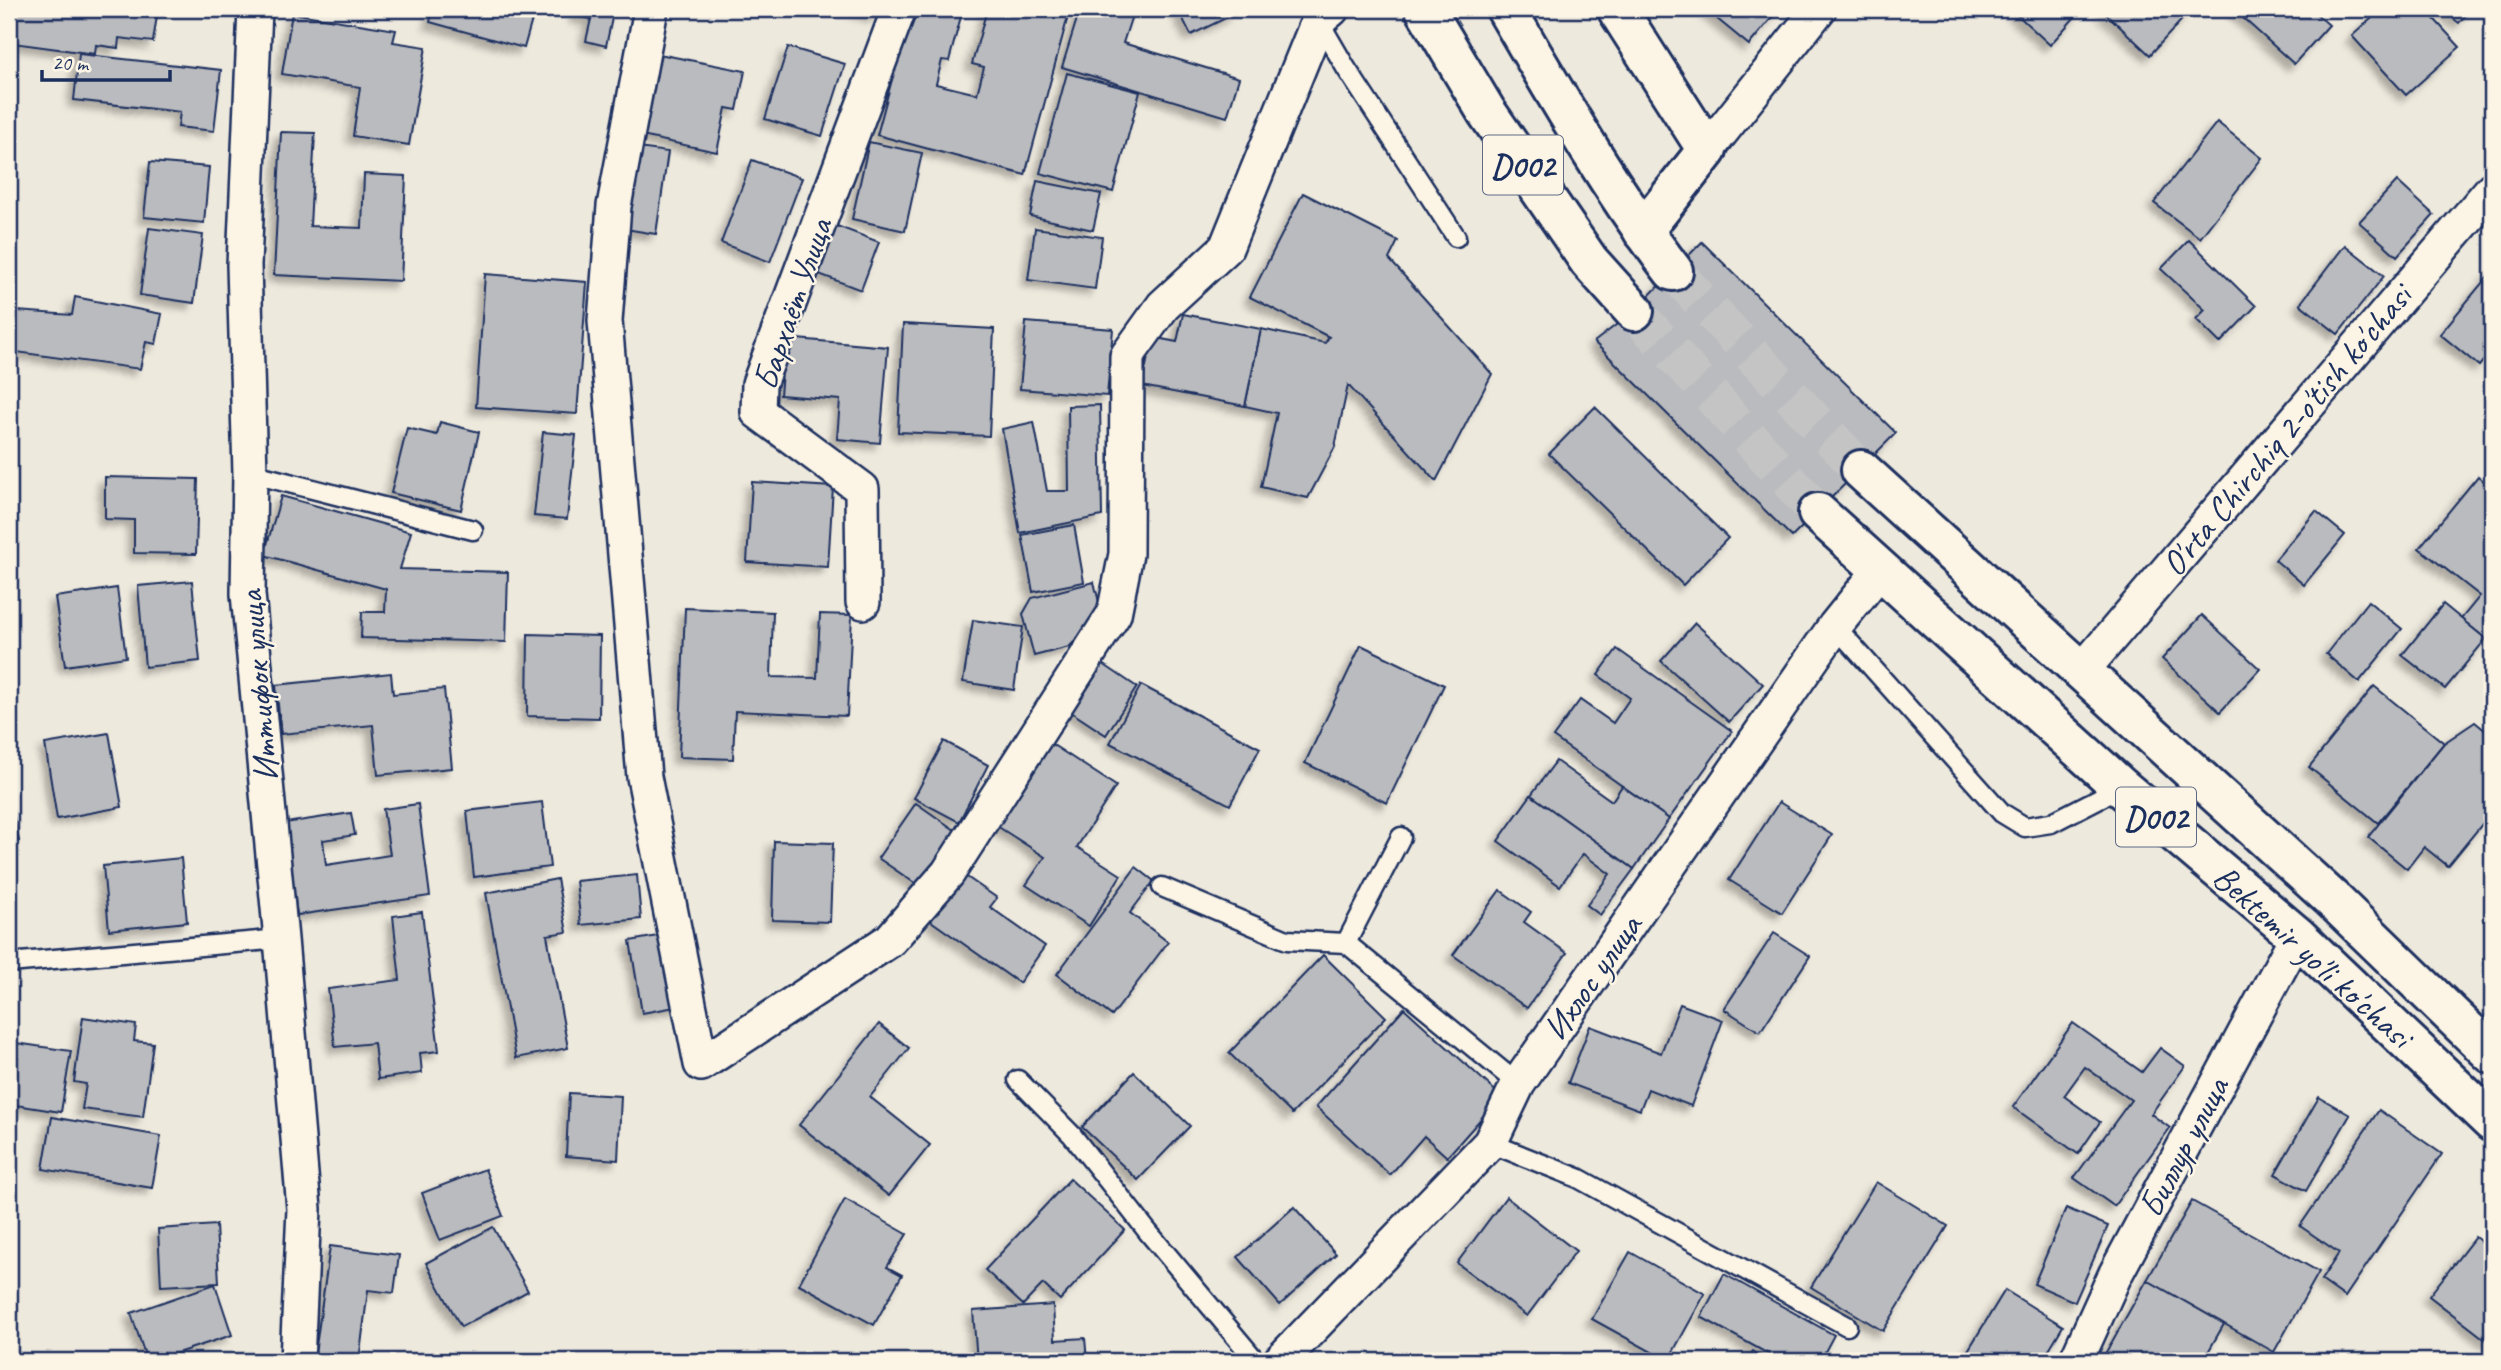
<svg xmlns="http://www.w3.org/2000/svg" width="2501" height="1370" font-family="Caveat,sans-serif">
<style>
.building{fill:#babbbe;stroke:#1b2f5e;stroke-width:2;filter:url(#shadow)}
.lines{fill:none;stroke-linecap:round;stroke-linejoin:round}
.trunk-tunnel{stroke:#c4c4c4;stroke-width:38;stroke-dasharray:38 19;stroke-linecap:butt}
.service-casing{stroke:#1b2f5e;stroke-width:23}
.minor-casing{stroke:#1b2f5e;stroke-width:38}
.tertiary-casing{stroke:#1b2f5e;stroke-width:44}
.trunk-casing{stroke:#1b2f5e;stroke-width:44}
.service{stroke:#fcf5e5;stroke-width:18}
.minor{stroke:#fcf5e5;stroke-width:33}
.tertiary{stroke:#fcf5e5;stroke-width:38}
.trunk{stroke:#fcf5e5;stroke-width:38}
.labels{text-anchor:middle;stroke-width:5;stroke-linejoin:round;paint-order:stroke}
.shield{fill:#fcf5e5;stroke:#5e6a86;stroke-width:2}
.shield-label{font-size:33px;font-weight:bold;fill:#1b2f5e}
.street-label{font-size:35px;fill:#1b2f5e;stroke:#fcf5e5}
</style>
<defs>
<filter id="shadow"><feDropShadow dx="-6" dy="6" stdDeviation="3.5" flood-color="#0004"/></filter>
</defs>
<rect width="100%" height="100%" fill="#eee9dd"/>
<filter id="ink" filterUnits="userSpaceOnUse"><feTurbulence type="fractalNoise" baseFrequency=".0143" numOctaves="2"/><feDisplacementMap in="SourceGraphic" scale="14" xChannelSelector="R" yChannelSelector="G"/><feConvolveMatrix kernelMatrix="1 2 1 2 8 2 1 2 1" color-interpolation-filters="sRGB"/></filter>
<g filter="url(#ink)">
<g class="building">
<path d="M9,9H158L153,42L119,38L118,48L96,45L95,54L13,43L14,35L9,34Z"/>
<path d="M433,9H535L524,48L430,22Z"/>
<path d="M577,9H614L606,46L586,41L591,19L575,16Z"/>
<path d="M851,9H879L877,16Z"/>
<path d="M911,9H963L949,61L942,60L936,84L977,94L984,67L972,64L987,9H1070L1025,175L877,135Z"/>
<path d="M1080,9H1134L1123,43L1239,78L1227,117L1062,67Z"/>
<path d="M1178,9H1231L1234,14L1191,35Z"/>
<path d="M1705,9H1779L1749,45Z"/>
<path d="M2011,9H2082L2050,45Z"/>
<path d="M2101,9H2185L2189,12L2150,55Z"/>
<path d="M2233,9H2311L2329,25L2294,64Z"/>
<path d="M2382,9H2425L2460,47L2406,95L2352,36Z"/>
<path d="M2441,9H2471L2459,23Z"/>
<path d="M292,13L396,30L393,42L426,47L409,145L353,136L360,87L282,74Z"/>
<path d="M788,47L845,64L822,136L765,119Z"/>
<path d="M654,53L745,71L737,110L726,108L717,152L637,135Z"/>
<path d="M79,54L221,70L214,131L178,127L180,112L74,100Z"/>
<path d="M1067,73L1140,92L1113,192L1040,173Z"/>
<path d="M2217,122L2262,158L2200,238L2154,203Z"/>
<path d="M281,132L315,133L310,226L362,228L364,174L406,176L401,281L274,275Z"/>
<path d="M869,142L922,153L905,231L852,219Z"/>
<path d="M631,147L668,152L656,234L619,228Z"/>
<path d="M752,160L802,178L770,262L721,243Z"/>
<path d="M150,162L209,167L204,223L144,217Z"/>
<path d="M1037,181L1101,194L1093,230L1030,216Z"/>
<path d="M2397,181L2434,215L2397,256L2359,222Z"/>
<path d="M1303,193L1398,241L1389,259L1492,374L1436,481L1348,385L1335,447L1308,498L1261,487L1277,413L1245,406L1261,329L1325,343L1329,337L1250,297Z"/>
<path d="M829,223L879,242L861,290L811,271Z"/>
<path d="M149,228L203,235L194,303L140,295Z"/>
<path d="M1035,228L1102,237L1095,289L1028,280Z"/>
<path d="M2189,240L2256,306L2220,343L2196,319L2205,310L2161,269Z"/>
<path d="M1702,242L1896,433L1792,537L1594,342L1634,311Z"/>
<path d="M2345,245L2384,276L2338,334L2300,304Z"/>
<path d="M2492,271V356L2489,354L2479,366L2440,334Z"/>
<path d="M485,274L587,282L577,414L476,407Z"/>
<path d="M75,297L162,314L156,344L146,342L140,369L9,351L17,311L72,315Z"/>
<path d="M1183,314L1261,329L1245,406L1142,386L1152,337L1177,342Z"/>
<path d="M1026,322L1113,329L1107,396L1020,389Z"/>
<path d="M903,324L994,329L989,436L898,432Z"/>
<path d="M785,338L888,347L880,443L837,439L840,400L780,395Z"/>
<path d="M1100,405L1102,516L1020,533L1002,429L1034,422L1047,491H1069L1068,406Z"/>
<path d="M1595,407L1728,538L1683,585L1549,454Z"/>
<path d="M440,422L479,432L461,510L391,493L407,428L437,435Z"/>
<path d="M543,432L576,435L567,519L534,516Z"/>
<path d="M2478,476L2492,488V631L2486,639L2461,619L2480,596L2419,548Z"/>
<path d="M105,477L198,479L196,554L134,553V520L105,519Z"/>
<path d="M752,482L833,487L828,567L747,562Z"/>
<path d="M281,496L411,532L400,569L508,572L506,642L361,638L362,612H385L386,589L264,555Z"/>
<path d="M2316,511L2345,535L2304,585L2275,560Z"/>
<path d="M1074,525L1084,582L1033,592L1022,535Z"/>
<path d="M192,581L200,661L145,667L138,586Z"/>
<path d="M1094,582L1100,606L1091,625L1069,647L1034,656L1023,614L1032,598Z"/>
<path d="M117,588L126,657L65,666L55,597Z"/>
<path d="M2368,601L2402,629L2359,682L2326,654Z"/>
<path d="M2443,604L2486,639L2445,689L2402,655Z"/>
<path d="M685,608L773,612L771,677L817,678L820,614L852,615L847,716L735,711L733,759L679,757Z"/>
<path d="M2202,615L2260,669L2220,712L2162,659Z"/>
<path d="M973,620L1023,627L1014,690L963,682Z"/>
<path d="M1695,623L1763,684L1729,722L1661,661Z"/>
<path d="M528,634L600,636L599,718L527,716Z"/>
<path d="M1361,645L1444,685L1387,803L1305,763Z"/>
<path d="M1617,649L1732,731L1669,819L1553,737L1580,700L1613,723L1630,698L1598,675Z"/>
<path d="M1097,660L1137,687L1106,735L1065,708Z"/>
<path d="M391,673L393,694L444,689L452,768L378,775L373,725L281,734L276,685Z"/>
<path d="M1141,685L1260,748L1230,805L1110,743Z"/>
<path d="M2374,686L2444,743L2378,823L2309,767Z"/>
<path d="M2475,722L2492,736V812L2448,866L2424,847L2407,869L2368,837L2444,743Z"/>
<path d="M109,733L122,807L57,819L45,744Z"/>
<path d="M944,741L988,765L959,822L914,798Z"/>
<path d="M1050,743L1116,786L1077,847L1121,875L1089,926L1026,885L1045,857L997,826Z"/>
<path d="M1556,761L1612,801L1622,786L1669,819L1634,869L1531,795Z"/>
<path d="M1531,795L1634,869L1600,915L1587,905L1610,874L1583,854L1560,886L1498,841Z"/>
<path d="M542,802L550,867L474,877L467,811Z"/>
<path d="M1779,802L1832,835L1782,913L1729,880Z"/>
<path d="M9,803H11L19,841L9,843Z"/>
<path d="M916,803L959,833L922,888L878,858Z"/>
<path d="M418,804L430,896L297,915L285,823L351,813L355,835L323,840L326,865L390,855L383,809Z"/>
<path d="M774,841L833,843L830,922L772,920Z"/>
<path d="M181,858L187,922L109,930L103,866Z"/>
<path d="M1136,867L1154,881L1130,913L1168,942L1112,1016L1057,974Z"/>
<path d="M637,875L641,919L581,925L576,881Z"/>
<path d="M964,875L997,898L990,907L1045,946L1019,983L931,921Z"/>
<path d="M557,879L567,932L547,935L568,1048L516,1058L486,893Z"/>
<path d="M1500,890L1531,912L1524,922L1567,953L1527,1008L1453,955Z"/>
<path d="M422,912L439,1051L420,1053L422,1073L378,1079L374,1043L335,1047L328,989L400,980L393,916Z"/>
<path d="M1774,933L1810,956L1760,1032L1724,1009Z"/>
<path d="M669,934L681,1006L642,1013L630,941Z"/>
<path d="M1323,955L1386,1017L1292,1114L1229,1053Z"/>
<path d="M1680,1004L1723,1020L1691,1106L1648,1089L1640,1110L1568,1083L1590,1026L1661,1053Z"/>
<path d="M1404,1008L1501,1096L1447,1157L1424,1136L1390,1175L1316,1107Z"/>
<path d="M83,1017L136,1025L134,1041L153,1043L143,1117L82,1109L86,1084L74,1082Z"/>
<path d="M2073,1023L2142,1072L2160,1048L2185,1066L2151,1114L2170,1128L2114,1206L2074,1178L2131,1100L2085,1067L2064,1096L2100,1122L2078,1154L2013,1107Z"/>
<path d="M879,1024L909,1048L870,1097L930,1145L889,1196L799,1125Z"/>
<path d="M9,1042L71,1051L61,1112L9,1104Z"/>
<path d="M1134,1072L1190,1126L1138,1180L1082,1127Z"/>
<path d="M569,1093L621,1096L618,1160L566,1156Z"/>
<path d="M2319,1097L2350,1115L2306,1191L2275,1174Z"/>
<path d="M2379,1110L2442,1154L2345,1297L2321,1280L2339,1253L2300,1226Z"/>
<path d="M52,1117L161,1136L152,1188L43,1169Z"/>
<path d="M485,1169L503,1216L440,1240L422,1193Z"/>
<path d="M1070,1179L1125,1230L1060,1300L1043,1284L1023,1305L985,1270Z"/>
<path d="M1876,1182L1948,1226L1883,1331L1811,1287Z"/>
<path d="M1506,1197L1576,1251L1527,1316L1457,1263Z"/>
<path d="M845,1199L907,1234L887,1267L902,1275L874,1325L799,1284Z"/>
<path d="M2192,1201L2319,1272L2274,1352L2147,1280Z"/>
<path d="M1294,1207L1336,1254L1280,1305L1238,1257Z"/>
<path d="M2066,1208L2108,1226L2075,1302L2034,1284Z"/>
<path d="M216,1225L219,1283L161,1286L158,1229Z"/>
<path d="M493,1227L528,1291L461,1327L426,1263Z"/>
<path d="M2475,1237L2492,1250V1340L2490,1343L2429,1296Z"/>
<path d="M330,1246L399,1255L394,1293L368,1290L359,1361H314Z"/>
<path d="M1630,1252L1705,1294L1668,1361L1592,1319Z"/>
<path d="M1724,1274L1834,1335L1820,1361H1781L1701,1317Z"/>
<path d="M2147,1280L2224,1324L2203,1361H2101Z"/>
<path d="M215,1284L232,1335L153,1361H147L131,1313Z"/>
<path d="M2005,1290L2063,1326L2042,1361H1970L1964,1357Z"/>
<path d="M1053,1305L1055,1340L1085,1338L1087,1361H977L973,1311Z"/>
<path d="M1753,1351L1767,1361H1745Z"/>
</g>
<g class="lines">
<g class="trunk-tunnel">
<path d="M1673,271L1861,470"/>
<path d="M1634,311L1818,513"/>
</g>
<defs>
<g id="service">
<path d="M1317,18L1346,68L1456,237"/>
<path d="M250,473L473,530"/>
<path d="M1835,626L2002,813L2025,827L2051,823L2121,787"/>
<path d="M1162,887L1287,940L1346,943L1518,1084"/>
<path d="M1346,943L1401,837"/>
<path d="M9,963L281,939"/>
<path d="M1018,1080L1072,1135L1148,1232L1256,1361"/>
<path d="M1490,1143L1578,1178L1847,1326"/>
</g>
<g id="minor">
<path d="M255,9L244,265L250,473L248,594L281,939L304,1209L297,1361"/>
<path d="M651,9L614,206L605,321L644,777L701,1064L890,940L948,873L1114,614L1126,554L1127,356L1163,306L1226,248L1318,21L1332,9"/>
<path d="M1707,150L1819,9"/>
<path d="M863,602L862,489L758,412L759,384L899,9"/>
<path d="M2081,672L2492,189"/>
<path d="M1280,1361L1490,1143L1518,1084L1835,626L1880,570"/>
<path d="M2076,1361L2115,1275L2297,936"/>
</g>
<path id="tertiary" d="M1617,9L1707,150L1643,231"/>
<g id="trunk">
<path d="M1425,9L1486,111L1589,261L1634,311"/>
<path d="M1506,9C1558,98 1610,189 1673,271"/>
<path d="M1861,470L2332,899L2492,1054"/>
<path d="M1818,513L2121,787L2297,936L2492,1122"/>
</g>
</defs>
<use href="#service" class="service-casing"/>
<use href="#minor" class="minor-casing"/>
<use href="#tertiary" class="tertiary-casing"/>
<use href="#trunk" class="trunk-casing"/>
<use href="#service" class="service"/>
<use href="#minor" class="minor"/>
<use href="#tertiary" class="tertiary"/>
<use href="#trunk" class="trunk"/>
</g>
</g>
<g class="labels">
<g class="shield">
<rect x="1483" y="135.5" width="80" height="59" rx="5"/>
<rect x="2116" y="787.5" width="80" height="59" rx="5"/>
</g>
<g class="shield-label">
<text x="1523" y="177">D002</text>
<text x="2156" y="829">D002</text>
</g>
<g class="street-label">
<text transform="translate(792 304) rotate(-71)" y="12">Бархаёт Улица</text>
<text transform="translate(2286 430) rotate(-50)" y="12">O'rta Chirchiq 2-o'tish ko'chasi</text>
<text transform="translate(258 686) rotate(-95)" y="12">Иттифок улица</text>
<text transform="translate(2313 956) rotate(42)" y="12">Bektemir yo'li ko'chasi</text>
<text transform="translate(1592 977) rotate(-55)" y="12">Ихлос улица</text>
<text transform="translate(2183 1147) rotate(-62)" y="12">Биллур улица</text>
</g>
</g>
<rect width="2501" height="1370" fill="none" stroke="#fcf5e5" stroke-width="35"/>
<rect x="18" y="18" width="2466" height="1335" fill="none" stroke="#1b2f5e" stroke-width="2.5" filter="url(#ink)"/>
<path d="M42 70v10h128v-10" fill="none" stroke="#1b2f5e" stroke-width="3.5"/>
<text x="52" y="70" font-size="21" fill="#1b2f5e" stroke="#fcf5e5" stroke-width="5" paint-order="stroke">20 m</text>
</svg>
